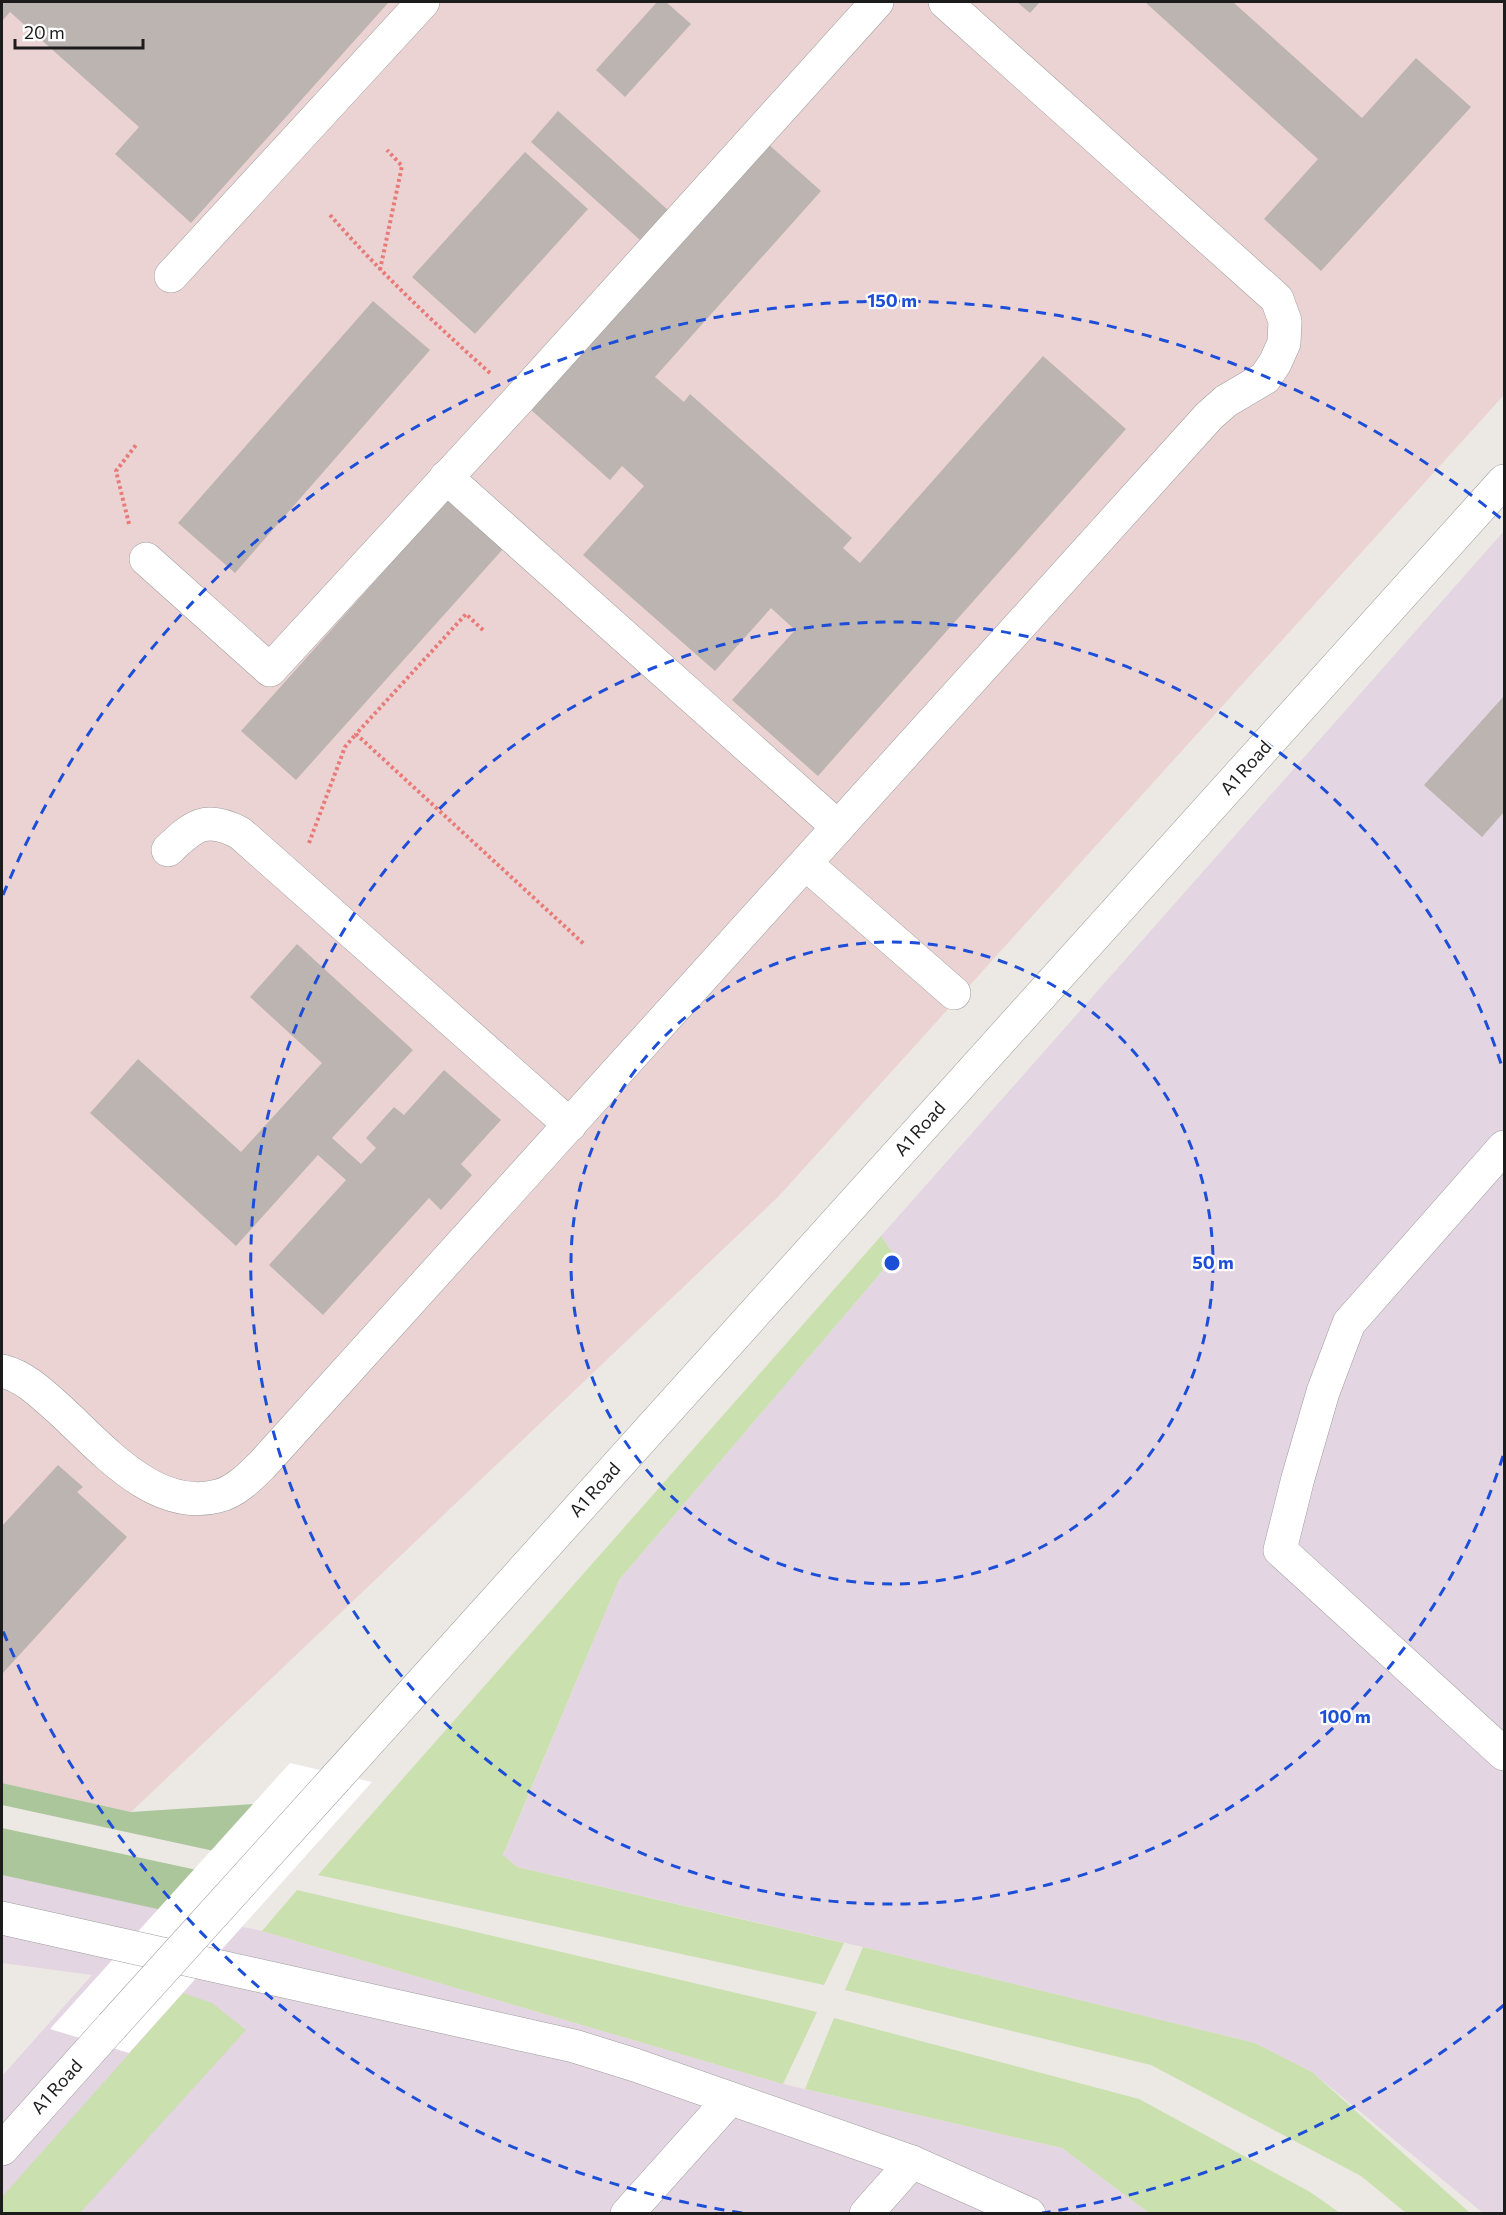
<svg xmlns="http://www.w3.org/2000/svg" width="1506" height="2215" font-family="Commissioner,sans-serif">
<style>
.commercial{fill:#ebd3d4}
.industrial{fill:#e4d5e2}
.grass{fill:#cae0ae}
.forest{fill:#acc69c}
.pier{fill:#fff}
.building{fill:#bcb4b0}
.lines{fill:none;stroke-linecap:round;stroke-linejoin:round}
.minor-casing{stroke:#9d9d9d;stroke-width:34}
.path{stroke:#e87b78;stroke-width:4;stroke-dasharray:3 3;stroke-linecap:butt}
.minor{stroke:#fff;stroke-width:33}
.minor-bridge-casing{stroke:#9d9d9d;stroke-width:34;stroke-linecap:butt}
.minor-bridge{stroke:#fff;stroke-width:33}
.ring{fill:none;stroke:#1d4ed8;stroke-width:3;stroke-dasharray:10 8}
.labels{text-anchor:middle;stroke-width:4.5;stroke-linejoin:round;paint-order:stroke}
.street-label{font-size:18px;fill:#1c1c1c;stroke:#fff}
.centre{fill:#1d4ed8;stroke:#fff;stroke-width:3}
.ring-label{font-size:18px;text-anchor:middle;font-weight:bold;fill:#1d4ed8;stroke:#fff;stroke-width:4.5;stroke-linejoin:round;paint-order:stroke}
</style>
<rect width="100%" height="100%" fill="#ece8e3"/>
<path class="commercial" d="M2,2H1504V395L778,1197L131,1812L2,1783Z"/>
<g class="industrial">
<path d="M1504,531V2213H1483L1312,2072L1255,2043L863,1947L517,1867L503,1856L619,1580L895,1256L881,1236Z"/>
<path d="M2,1875L262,1931L783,2084L1062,2148L1149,2213H2V2076L92,1975L2,1963Z"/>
</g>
<g class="grass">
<path d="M881,1236L895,1256L619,1580L503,1855L517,1867L844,1943L824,1985L318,1875Z"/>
<path d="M297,1890L817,2012L783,2084L262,1931Z"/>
<path d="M863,1947L1255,2043L1312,2072L1470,2213H1406L1361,2176L1151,2065L845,1990Z"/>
<path d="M183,1993L212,2003L246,2030L80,2213H2V2197Z"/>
<path d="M834,2018L1139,2099L1310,2192L1340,2213H1149L1062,2148L805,2089Z"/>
</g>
<g class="forest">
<path d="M2,1783L131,1812L254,1804L214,1851L2,1805Z"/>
<path d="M2,1828L197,1870L162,1910L2,1875Z"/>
</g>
<path class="pier" d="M290,1763L372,1782L129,2053L50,2029Z"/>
<g class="building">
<path d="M2,2H389L191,223L115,154L139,127L10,12L2,21Z"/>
<path d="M657,2H666L691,24L625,97L596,70Z"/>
<path d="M1017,2H1040L1030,13Z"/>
<path d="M1145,2H1233L1362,118L1416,58L1471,107L1321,271L1264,219L1318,159Z"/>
<path d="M558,111L668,210L640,240L531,142Z"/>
<path d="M767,143L821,191L655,377L684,402L690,394L852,538L843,548L860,563L1043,356L1126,429L818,776L732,700L795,630L771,608L715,671L583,555L644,486L622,466L610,480L530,409Z"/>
<path d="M525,152L588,209L475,334L412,277Z"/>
<path d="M373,301L430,350L235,573L178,523Z"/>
<path d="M448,499L503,549L296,780L241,731Z"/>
<path d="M1504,696V812L1482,837L1424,785Z"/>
<path d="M297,944L413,1050L332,1138L361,1164L376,1148L366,1138L394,1107L404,1115L444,1070L501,1120L461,1164L472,1175L441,1210L429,1198L323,1315L269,1265L346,1180L318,1155L236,1246L90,1113L138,1059L241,1152L322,1063L250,997Z"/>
<path d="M58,1465L83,1487L77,1492L127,1537L2,1674V1526Z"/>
</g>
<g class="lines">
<defs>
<g id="minor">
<path d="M171,276L423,2"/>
<path d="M446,477L838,827"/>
<path d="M146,559L270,670L519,399L877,2"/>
<path d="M168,850C194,825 206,815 240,833L570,1125"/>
<path d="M806,864L954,993"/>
<path d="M1504,1147L1349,1323L1323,1392L1298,1478L1280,1550L1504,1754"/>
<path d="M2,1371C25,1377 40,1392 58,1408C100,1446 154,1513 218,1496C235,1492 250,1477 262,1465L1209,416L1226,401L1265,378L1275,363L1284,343L1285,321L1277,299L945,2"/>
<path d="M336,1778L1504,481"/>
<path d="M2,1918L574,2046L635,2065L912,2162L1029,2214"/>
<path d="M2,2149L112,2026"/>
<path d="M627,2214L730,2099"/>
<path d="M866,2214L912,2162"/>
</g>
</defs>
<use href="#minor" class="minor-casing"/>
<g class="path">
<path d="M330,215C380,272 434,323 490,373"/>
<path d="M380,270L402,166L387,150"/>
<path d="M129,524L116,471L136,445"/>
<path d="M483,630L466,614L356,734L585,945"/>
<path d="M309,843L345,747L356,734"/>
</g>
<use href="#minor" class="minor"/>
<defs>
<path id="minor-bridge" d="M112,2026L336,1778"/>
</defs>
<use href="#minor-bridge" class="minor-bridge-casing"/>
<use href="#minor-bridge" class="minor-bridge"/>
</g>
<g class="ring">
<circle cx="892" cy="1263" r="321"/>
<path d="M1503 1456A641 641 0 1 1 1503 1070"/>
<path d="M1504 2005A962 962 0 0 1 1042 2213M742 2213A962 962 0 0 1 3 1631M3 895A962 962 0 0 1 1504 521"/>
</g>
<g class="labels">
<g class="street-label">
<text transform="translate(1246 768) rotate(-48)" y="6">A1 Road</text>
<text transform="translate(920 1129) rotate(-48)" y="6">A1 Road</text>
<text transform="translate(595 1490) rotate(-48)" y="6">A1 Road</text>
<text transform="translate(57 2087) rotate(-48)" y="6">A1 Road</text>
</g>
</g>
<circle cx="892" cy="1263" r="9" class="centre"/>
<g class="ring-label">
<text x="892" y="307">150 m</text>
<text x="1213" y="1269">50 m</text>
<text x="1345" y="1723">100 m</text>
</g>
<rect width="1506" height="2215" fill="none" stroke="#1c1c1c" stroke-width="6"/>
<path d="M15 39v9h128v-9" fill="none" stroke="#1c1c1c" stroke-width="3"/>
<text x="24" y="39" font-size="18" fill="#1c1c1c" stroke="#ffffff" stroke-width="4.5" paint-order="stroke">20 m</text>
</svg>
